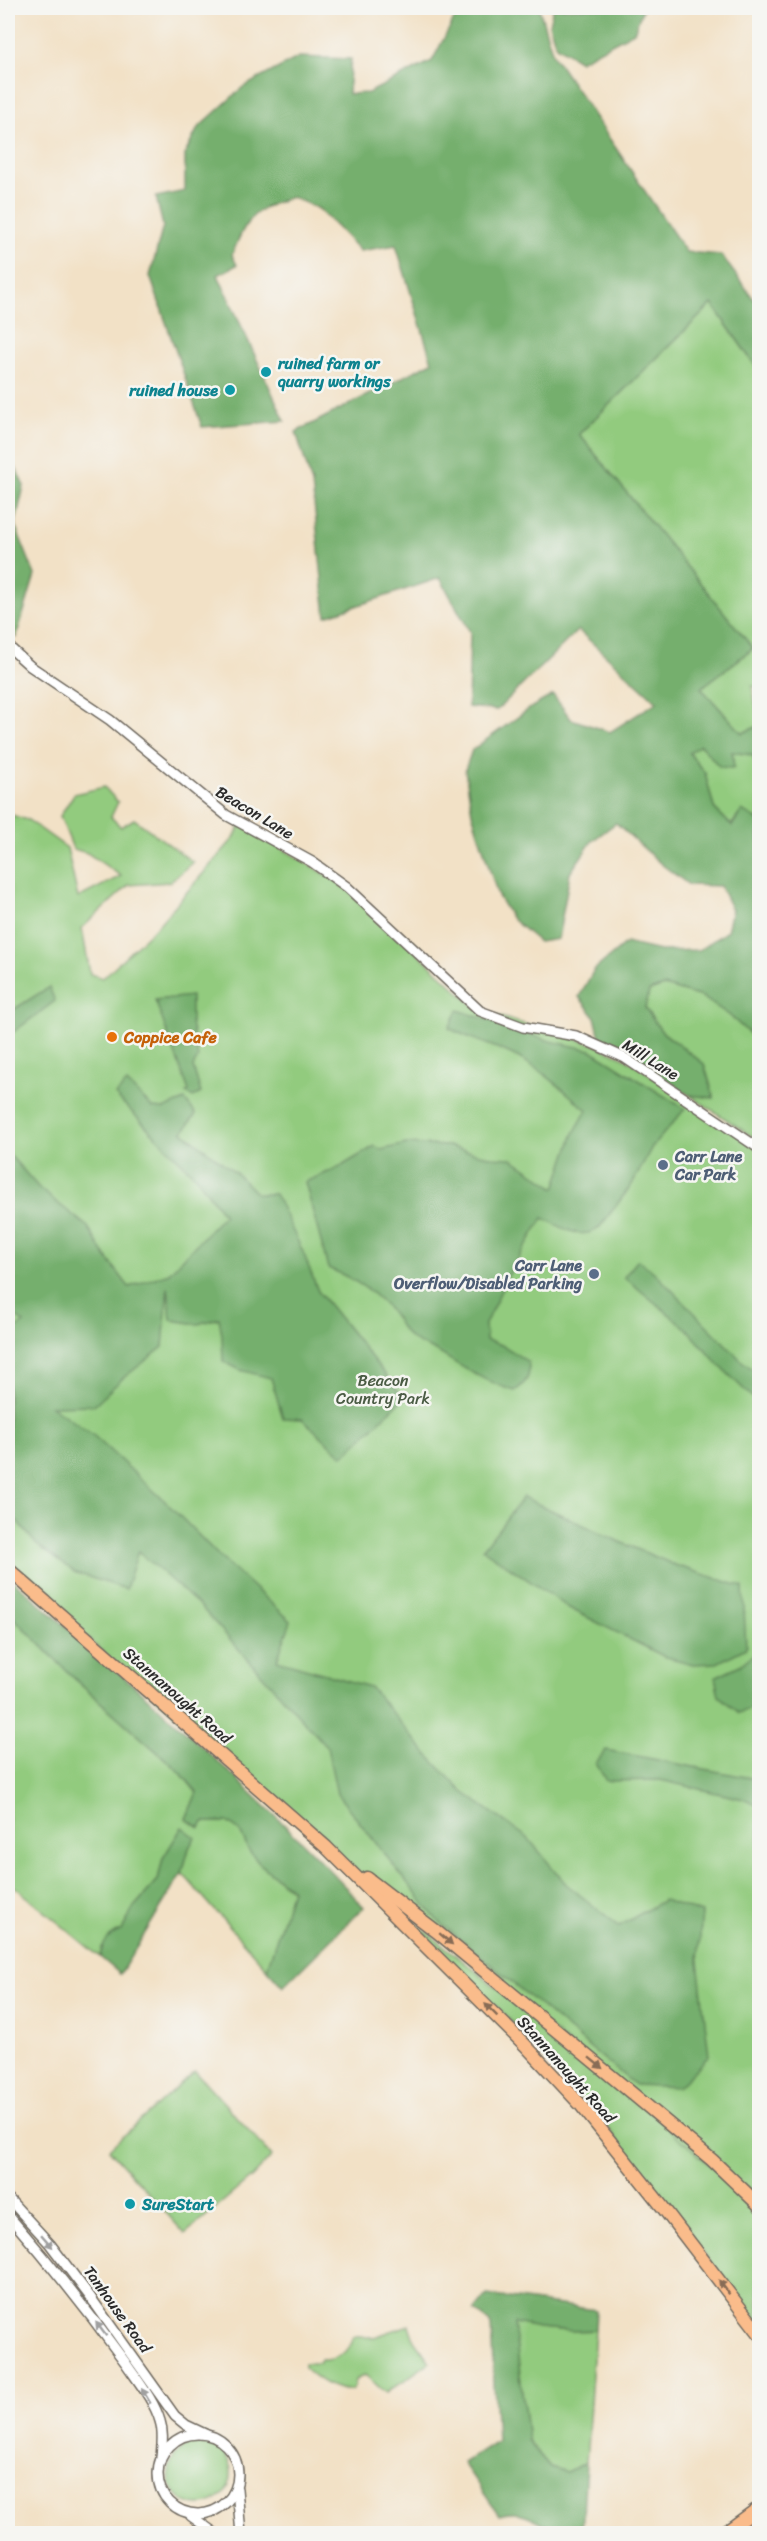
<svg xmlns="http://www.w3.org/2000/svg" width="767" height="2541" font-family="Sriracha,sans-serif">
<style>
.green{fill:#92cb7e;stroke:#5e7b54;stroke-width:1.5}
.forest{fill:#75af6d;stroke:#506d4c;stroke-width:1.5}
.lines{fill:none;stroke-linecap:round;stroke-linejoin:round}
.minor-casing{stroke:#716b61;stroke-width:12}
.major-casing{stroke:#716b61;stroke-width:15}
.minor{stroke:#fff;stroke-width:9}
.major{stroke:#fabc8b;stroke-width:12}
.oneway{fill:#886c56}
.oneway2{fill:#a0a0a0}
.culture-dot{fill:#0f9aa8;stroke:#f6f6f2;stroke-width:2}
.food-dot{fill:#e8710a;stroke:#f6f6f2;stroke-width:2}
.service-dot{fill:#5c6f8a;stroke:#f6f6f2;stroke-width:2}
.labels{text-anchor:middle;stroke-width:5;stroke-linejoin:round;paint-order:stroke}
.culture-label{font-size:16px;font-weight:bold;fill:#0d838f;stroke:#f6f6f2;text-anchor:start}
.street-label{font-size:16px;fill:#2b2b2b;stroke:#f6f6f2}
.food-label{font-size:16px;font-weight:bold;fill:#c56008;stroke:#f6f6f2;text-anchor:start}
.service-label{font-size:16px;font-weight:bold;fill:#4e5e75;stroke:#f6f6f2;text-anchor:start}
.park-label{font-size:16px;fill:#4a5b44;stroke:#f6f6f2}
</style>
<rect width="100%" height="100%" fill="#f6f6f2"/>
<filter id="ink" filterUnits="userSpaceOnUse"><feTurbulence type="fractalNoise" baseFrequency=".0167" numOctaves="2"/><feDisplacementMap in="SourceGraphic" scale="12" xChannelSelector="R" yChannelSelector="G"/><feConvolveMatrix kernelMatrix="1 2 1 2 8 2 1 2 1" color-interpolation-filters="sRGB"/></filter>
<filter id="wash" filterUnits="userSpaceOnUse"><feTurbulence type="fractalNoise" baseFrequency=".008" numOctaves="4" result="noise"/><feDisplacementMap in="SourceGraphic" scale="24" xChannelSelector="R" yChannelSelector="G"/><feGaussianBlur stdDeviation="1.35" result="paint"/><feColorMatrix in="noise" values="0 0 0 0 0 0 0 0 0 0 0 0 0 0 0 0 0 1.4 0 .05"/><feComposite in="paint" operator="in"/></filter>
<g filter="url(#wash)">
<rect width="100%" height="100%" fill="#f2e1c6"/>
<g class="green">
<path d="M712,304L759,371V688L752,686C754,700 759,713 759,726L742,733L701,688L753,649L579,434Z"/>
<path d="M700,745L720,767L734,768L732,752L752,755L759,769V821L742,811L731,825L714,808L705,773L689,752Z"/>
<path d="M104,787L118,802L111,817L121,827L134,819L193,862L170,882L129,885L82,928L90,974L103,978L159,924L234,838L241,824L347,887L480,1011L593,1044L625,1058L759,1149V2206L436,1931L326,1847L8,1569V814L28,820L67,848L78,898L121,876L87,853L73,849L60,816L74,794Z"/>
<path d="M664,986L702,997L729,1015L751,1035L759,1033V1141L689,1095L714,1097L704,1064L660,1030L645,1008L649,991Z"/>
<path d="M8,1612L81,1685L180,1772L197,1793L186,1819L200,1828L203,1822H227L240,1831L249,1851L259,1863L292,1891L267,1969L182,1873L189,1848L195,1837L163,1858L158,1880L134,1907L122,1930L102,1947L100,1957L15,1887L8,1883Z"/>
<path d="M397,1908C519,2007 646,2102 759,2211V2326L608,2128L504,2014L395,1910Z"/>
<path d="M195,2071L272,2156L253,2176L185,2234L109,2149Z"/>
<path d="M513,2322C540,2329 567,2332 595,2330L586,2463L566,2472L550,2467L528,2441Z"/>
<path d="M409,2325L414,2340L430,2362L386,2393L365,2375L355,2380L353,2390C335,2392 316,2379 304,2367V2363H320L321,2360C338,2360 348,2353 353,2337H374Z"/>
<circle cx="200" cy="2474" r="31"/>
</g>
<g class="forest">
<path d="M460,8H539L553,55L686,252L721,255L759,306V371L712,304L579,434L753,648L701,688L742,733L759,726V769L752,755L732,752L734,768L720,767L700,745L689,753L705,773L714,808L732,826L742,810L759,821V1033L751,1035L729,1015L702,997L664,986L649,991L645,1008L662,1032L704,1064L714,1098L689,1095L629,1054L601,1042L595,1017L579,997L594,970L626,943L660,951L699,950L727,931L732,910L720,886L689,885L661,864L616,823L592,841L570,873L558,939L539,942L512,919L498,896L472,813L465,770L472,750L532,707L553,695L571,719L610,732L657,702L578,630L497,710L468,707L470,632L440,578L326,616L312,484L296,432L432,362L396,245L360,251L319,209L292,197C253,209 247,217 232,255L237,265L218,275L285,421L202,427L150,276L163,226L156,197L185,191V154L198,128L243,87L299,57L351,59L348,94L368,93L432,61Z"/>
<path d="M553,8H643L634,32L580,61L556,46L549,24Z"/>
<path d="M8,451L24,486L15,525L35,575L16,638L8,631Z"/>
<path d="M49,987L55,1001L8,1036V1013Z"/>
<path d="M191,996V1023L198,1058L193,1067L201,1093L193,1097L186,1093L189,1091L155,1000Z"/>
<path d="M458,1010L550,1041L591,1050L685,1109L652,1147L631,1186L599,1228C582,1242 560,1226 543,1218L511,1270L485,1324L486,1340L504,1346L528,1362C531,1376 527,1382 515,1391C485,1382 462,1367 436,1351C426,1346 416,1344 408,1336C401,1330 398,1320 392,1313C374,1291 354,1279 328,1268L305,1182L340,1167L375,1146L381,1150L406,1144L448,1146L491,1157L511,1158L555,1188L574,1133L587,1110C564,1091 545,1072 519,1058C497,1046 471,1040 449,1028Z"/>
<path d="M127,1083L153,1108L163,1109L185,1100L196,1114L183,1132L236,1173L257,1194H275L303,1252L318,1291L404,1398L343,1456L302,1419L283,1418L271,1378L240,1370L223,1361L222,1335L219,1318L198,1324L171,1320L168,1287L163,1347L122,1379L94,1405L51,1406L93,1435L166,1502L221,1558L291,1621L277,1660L370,1687L434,1762L463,1792L528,1838L566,1884L619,1926L664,1900L702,1913L698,1961L709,2056L678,2087L635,2085L436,1919L337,1794L327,1747L199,1605L138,1551L126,1589L76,1573L36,1544L8,1510V1334L24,1323L8,1310V1153L40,1189L88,1227L102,1251L129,1287L169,1273L224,1215L196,1177L115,1095Z"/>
<path d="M638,1260L655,1273L743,1362L759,1374V1404L720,1366L687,1329L624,1277Z"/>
<path d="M523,1497L620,1542L675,1565L743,1587L746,1648L717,1663L693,1664L663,1656L569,1608L483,1549Z"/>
<path d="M8,1576C130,1682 254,1787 364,1907L283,1987L267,1969L292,1890L259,1863L249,1851L240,1831L227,1822H203L200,1828L186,1819L197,1792L180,1772L81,1685L8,1612Z"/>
<path d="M759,1650V1706L739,1713L719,1696L715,1677L740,1665Z"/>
<path d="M606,1750L756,1779L759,1782V1806L743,1799L660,1780L606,1781L596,1763Z"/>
<path d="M182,1827L195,1837L189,1848L182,1873L120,1974L100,1957C103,1942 108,1936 122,1930L134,1907L158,1880L163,1858Z"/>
<path d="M487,2295L596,2310L595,2330L572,2331L538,2328L514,2323L528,2441L550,2467L566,2472L586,2463L582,2533C576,2534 568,2535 562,2533C539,2524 526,2507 499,2515L463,2463L497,2441L491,2326L489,2322L474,2311Z"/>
</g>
</g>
<g filter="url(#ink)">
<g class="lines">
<defs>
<g id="minor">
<path d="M8,646L30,666L110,720L226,815L312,862L347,887L480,1011L523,1027L576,1036L625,1058L760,1149"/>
<path d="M8,2198L50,2244L91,2298L175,2416L186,2425L205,2434"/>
<path d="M8,2215C49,2262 88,2311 125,2362C137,2380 154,2400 160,2421C164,2433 162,2445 161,2457"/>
<circle cx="198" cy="2474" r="40"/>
<path d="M237,2489L241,2534"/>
<path d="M191,2516L216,2534"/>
</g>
<g id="major">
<path d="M8,1569L326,1847L525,2045L581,2105L661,2205L760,2334"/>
<path d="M367,1878L436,1931L616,2080L712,2160L760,2206"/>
<path d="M723,2534L760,2507"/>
<path d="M745,2534L760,2523"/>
</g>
</defs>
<use href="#minor" class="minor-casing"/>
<use href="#major" class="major-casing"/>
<use href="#minor" class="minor"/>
<use href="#major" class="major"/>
</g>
<defs><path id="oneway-solid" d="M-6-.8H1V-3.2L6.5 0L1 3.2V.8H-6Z" transform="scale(1.5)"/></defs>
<g class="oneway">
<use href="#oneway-solid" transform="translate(446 1939) rotate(41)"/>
<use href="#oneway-solid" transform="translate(491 2010) rotate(-135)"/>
<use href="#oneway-solid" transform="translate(596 2063) rotate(39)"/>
<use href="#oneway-solid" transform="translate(724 2287) rotate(-127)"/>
</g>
<g class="oneway2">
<use href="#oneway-solid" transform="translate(47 2241) rotate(49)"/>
<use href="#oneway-solid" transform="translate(101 2329) rotate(-127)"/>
<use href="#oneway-solid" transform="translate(146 2396) rotate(-121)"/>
</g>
</g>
<g class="culture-dot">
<circle cx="266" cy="372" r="6"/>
<circle cx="230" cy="390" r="6"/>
<circle cx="130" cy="2204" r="6"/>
</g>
<circle class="food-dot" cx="112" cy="1037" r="6"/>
<g class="service-dot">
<circle cx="663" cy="1165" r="6"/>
<circle cx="594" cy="1274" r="6"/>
</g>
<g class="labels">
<g class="culture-label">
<text x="278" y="369">ruined farm or<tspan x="278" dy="18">quarry workings</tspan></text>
<text x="218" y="396" text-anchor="end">ruined house</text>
<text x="142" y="2210">SureStart</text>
</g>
<g class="street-label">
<text transform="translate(255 812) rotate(31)" y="6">Beacon Lane</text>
<text transform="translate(651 1059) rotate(32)" y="6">Mill Lane</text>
<text transform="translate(178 1695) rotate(41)" y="6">Stannanought Road</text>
<text transform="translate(567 2069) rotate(48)" y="6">Stannanought Road</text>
<text transform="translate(118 2309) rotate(54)" y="6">Tanhouse Road</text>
</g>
<g class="food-label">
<text x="124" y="1043">Coppice Cafe</text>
</g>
<g class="service-label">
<text x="675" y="1162">Carr Lane<tspan x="675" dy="18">Car Park</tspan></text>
<text x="582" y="1271" text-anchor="end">Carr Lane<tspan x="582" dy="18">Overflow/Disabled Parking</tspan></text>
</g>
<g class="park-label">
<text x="383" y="1386">Beacon<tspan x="383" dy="18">Country Park</tspan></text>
</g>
</g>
<rect width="767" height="2541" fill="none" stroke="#f6f6f2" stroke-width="30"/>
</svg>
